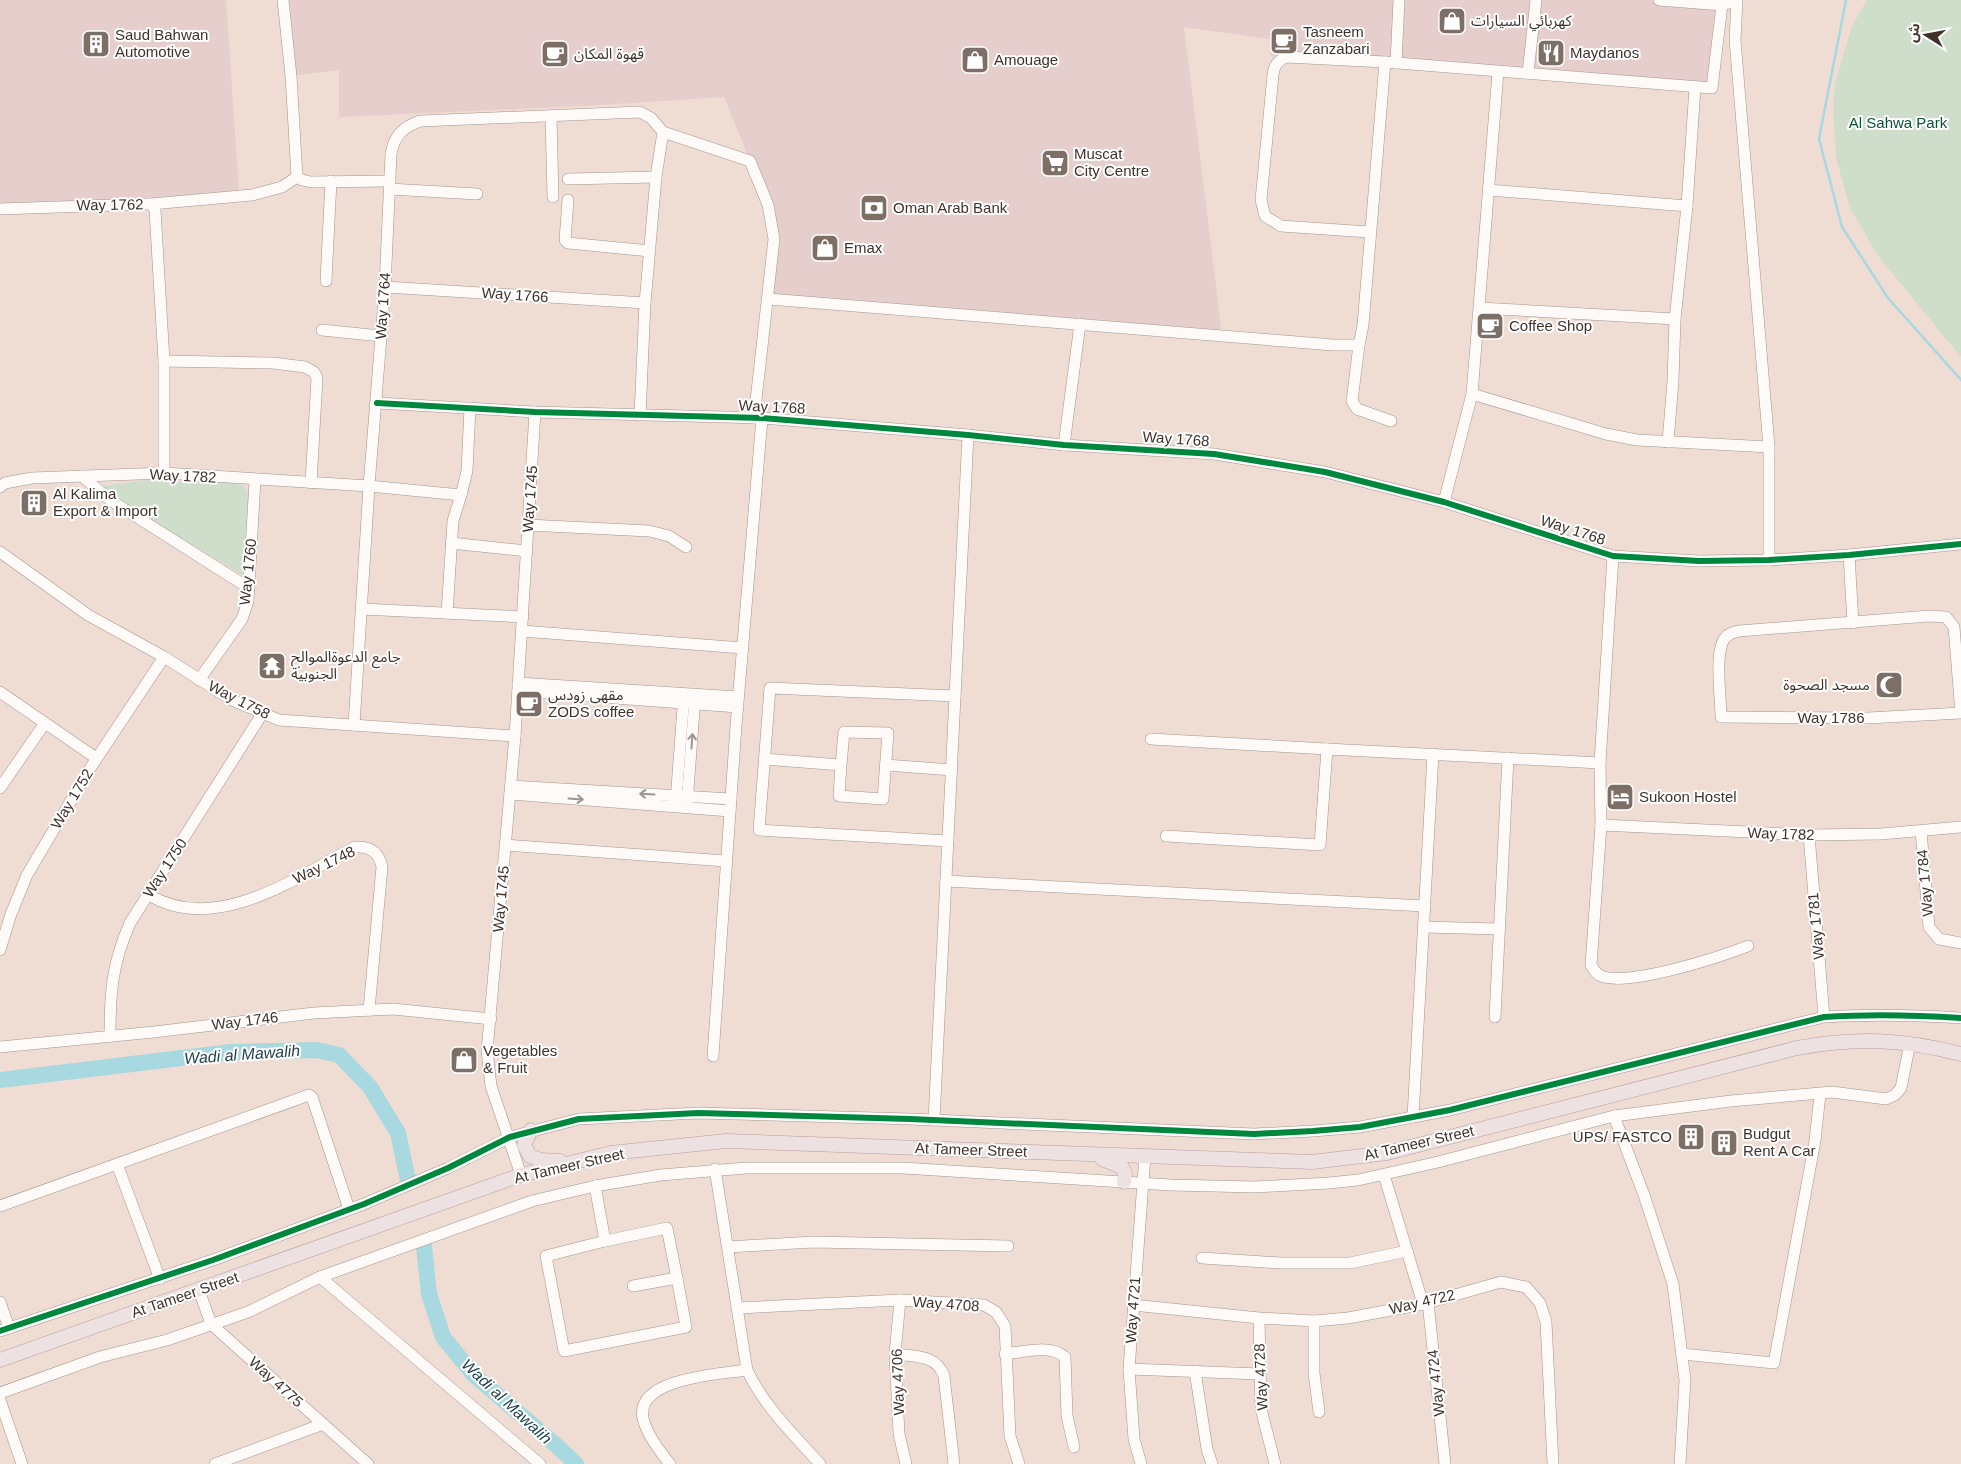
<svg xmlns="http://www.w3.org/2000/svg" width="1961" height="1464" font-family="Arial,'Noto Sans Arabic',sans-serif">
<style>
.commercial{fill:#e5cecb}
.green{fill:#cedecb}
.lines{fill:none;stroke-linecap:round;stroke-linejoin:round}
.stream{stroke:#a8d8e0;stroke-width:2.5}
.river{stroke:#a8d8e0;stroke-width:16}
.minor-casing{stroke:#a3958e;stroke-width:12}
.major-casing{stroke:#b79e9e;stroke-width:15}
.minor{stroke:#fdfaf8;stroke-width:11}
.major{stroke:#ede1e2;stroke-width:14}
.cycleway-casing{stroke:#fff;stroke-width:9}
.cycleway{stroke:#00873e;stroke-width:6}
.oneway{stroke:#9e9692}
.labels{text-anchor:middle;stroke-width:4;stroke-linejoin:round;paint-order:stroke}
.poi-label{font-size:15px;fill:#40322b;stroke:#fff;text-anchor:start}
.park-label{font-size:15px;fill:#095232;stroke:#fff}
.street-label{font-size:15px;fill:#40322b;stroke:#fff}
.water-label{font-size:16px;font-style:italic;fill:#1b3f46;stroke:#fff}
</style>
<rect width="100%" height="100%" fill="#efdcd3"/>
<g class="commercial">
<path d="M0,0H226L239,193L0,209Z"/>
<path d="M283,0H1737L1722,5L1712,88L1385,62L1271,56L1269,39L1184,27L1222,335L769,299L771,282L768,205L724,97L583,106L339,117V70L291,76Z"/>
</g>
<g class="green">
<path d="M1867,0H1961V357L1879,257L1850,208L1836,157L1833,107L1835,84L1852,26Z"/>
<path d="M143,480L191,482H230L243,485L250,496L247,578L98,487Z"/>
</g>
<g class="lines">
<path class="stream" d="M1846,0L1819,139L1842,227L1888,298L1961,380"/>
<g class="river">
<path d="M0,1080L231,1052L317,1050L339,1055L370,1087L398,1133L408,1180"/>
<path d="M424,1246L429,1294L443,1337L474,1375L557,1446L576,1464"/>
</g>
<defs>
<g id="minor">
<path d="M283,0L291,76L297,177L302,180L311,182L390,181"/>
<path d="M1659,0L1722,5L1729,3"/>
<path d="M1737,0L1735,40L1769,447V560"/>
<path d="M1396,63L1399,0"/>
<path d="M1528,73L1536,0"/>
<path d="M551,116L553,197"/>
<path d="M663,132L750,161L768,205L774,239L754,418"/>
<path d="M568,179L656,177"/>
<path d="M389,189L477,194"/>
<path d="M1489,190L1687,206"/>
<path d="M568,200L565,240L568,243L650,251"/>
<path d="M151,204L252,195L282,187L297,177"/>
<path d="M0,209L145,204H151L155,210L164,361V473"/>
<path d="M1369,232L1281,226L1265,216L1261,200L1273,75C1274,66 1277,61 1286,57L1385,62L1712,88L1722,5"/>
<path d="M326,281L331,181"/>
<path d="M385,287L645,303"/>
<path d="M769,299L1333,345H1359L1363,325L1385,62"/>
<path d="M1480,308L1675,319"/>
<path d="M322,330L381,336"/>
<path d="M1359,345L1352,401L1357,409L1391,421"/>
<path d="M164,361L273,363L305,367L314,372L317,378L311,483"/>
<path d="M1472,394L1606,434L1637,440L1769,447"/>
<path d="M377,403L535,412L762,418L968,435L1064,445L1214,454L1325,472L1444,502L1613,556L1699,561L1769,560L1849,555L1961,544"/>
<path d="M1668,442L1673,381L1675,319L1687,206L1695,87"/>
<path d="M1064,445L1080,324"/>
<path d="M82,476L110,500L249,588"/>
<path d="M0,487L5,483L32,478L164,473L369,486L461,495"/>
<path d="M1444,502L1472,394L1498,72"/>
<path d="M528,525L649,531L669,536L686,547"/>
<path d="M451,543L527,551"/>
<path d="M0,552L88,615L164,657L232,700L279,720L515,736"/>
<path d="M1849,555L1853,623"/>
<path d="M1613,556L1600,763L1601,825L1591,965C1594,970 1596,974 1601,976C1628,987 1720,957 1748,946"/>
<path d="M362,609L523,617"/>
<path d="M447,613L453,521L461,495L467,471L470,408"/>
<path d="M1929,616L1946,617L1954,627L1961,713L1868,718L1721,717C1721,699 1714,651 1725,638C1728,634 1734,632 1739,631Z"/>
<path d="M522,631L743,648"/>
<path d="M199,680L242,619L248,601L255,480"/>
<path d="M518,683L738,697"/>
<path d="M518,691L738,707"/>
<path d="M0,692L96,758"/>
<path d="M354,725L369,486L385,287L391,154C394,136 403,127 420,121L640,112L651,118L663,132L656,177L645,303L640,415"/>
<path d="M1151,739L1327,749"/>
<path d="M764,759L841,765L844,732L888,733L883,799L839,796L841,765"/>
<path d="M886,765L952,770"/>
<path d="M511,786L731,799"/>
<path d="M0,788L45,723"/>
<path d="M510,794L730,811"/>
<path d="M676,801L684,695"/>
<path d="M687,803L695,697"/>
<path d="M1601,825L1809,835L1881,834L1961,827"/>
<path d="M1921,831L1929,927L1939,939L1961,943"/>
<path d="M1809,835L1824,1017"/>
<path d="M1166,836L1320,845L1327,749L1600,763"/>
<path d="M948,841L759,830L770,688L955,696"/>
<path d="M505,845L726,861"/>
<path d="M946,881L1425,906"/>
<path d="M149,895C216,935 295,878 355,847C370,846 379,852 382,867L369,1010"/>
<path d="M1424,927L1498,929"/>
<path d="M0,950L11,914L27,875L89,770L164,657"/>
<path d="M1495,1017L1508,758"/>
<path d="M110,1036C110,992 112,964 130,923L262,714"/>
<path d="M0,1047L154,1032L314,1013L393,1009L491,1019"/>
<path d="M713,1056L736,726L762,418"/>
<path d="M1614,1116L1644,1195L1673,1284L1685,1380L1680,1464"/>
<path d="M1413,1117L1433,754"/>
<path d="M934,1120L968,435"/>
<path d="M117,1164L160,1279"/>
<path d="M715,1169L747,1370C764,1406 793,1434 820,1464"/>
<path d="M521,1175L491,1086L487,1051L515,736L535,412"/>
<path d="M1384,1175L1423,1304"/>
<path d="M595,1186L605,1241L546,1256L564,1351L686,1327L677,1278L633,1286"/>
<path d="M0,1206L309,1095L312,1097L349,1209"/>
<path d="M605,1241L667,1228L677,1278"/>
<path d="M728,1247L813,1242L1008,1246"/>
<path d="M1202,1258L1280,1263H1350L1407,1251"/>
<path d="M320,1277L540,1464"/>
<path d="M199,1290L211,1324L368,1464"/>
<path d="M900,1300L895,1354L899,1434L906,1464"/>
<path d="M0,1302L9,1328"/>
<path d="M1428,1302L1445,1464"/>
<path d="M1133,1305L1259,1318L1314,1321L1348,1318L1423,1304L1501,1282L1526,1287L1540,1303L1546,1322L1553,1464"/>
<path d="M738,1308L900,1300L984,1305L996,1312L1005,1326L1010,1436L1019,1464"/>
<path d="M1259,1318L1261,1409L1275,1464"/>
<path d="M1314,1321V1373L1319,1412"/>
<path d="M0,1331L213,1260L364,1204L448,1168L510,1137L579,1119L698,1113L910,1119L1254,1134L1313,1131L1360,1127L1450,1110L1824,1017C1870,1014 1915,1015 1961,1018"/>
<path d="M895,1354C916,1357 936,1354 944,1376L954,1464"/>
<path d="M1005,1354C1024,1352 1050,1344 1065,1357L1067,1416L1074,1447"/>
<path d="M1682,1354L1774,1363L1815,1141L1820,1094"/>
<path d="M1129,1369L1260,1374"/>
<path d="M1195,1371L1207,1449L1212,1464"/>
<path d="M0,1393L100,1357L167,1340L248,1312L320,1277L532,1201L595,1186L661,1175L746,1168H903L1171,1185L1255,1187L1329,1183L1358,1180L1438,1162L1614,1116L1731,1101L1832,1092L1886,1099L1895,1095L1901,1088L1910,1043"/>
<path d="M0,1400L22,1464"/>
<path d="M215,1464L323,1424"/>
<path d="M670,1464C661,1453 646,1433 643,1418C635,1378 721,1374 747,1370"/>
<path d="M1141,1464L1134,1439L1129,1369L1145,1156"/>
</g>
<g id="major">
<path d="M531,1130L524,1145L530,1156L541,1160L560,1161"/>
<path d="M1102,1159L1122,1167L1125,1173L1124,1182"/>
<path d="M0,1360L521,1175L611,1153L726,1141L1312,1162L1387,1153L1797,1048C1857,1037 1902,1039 1961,1054"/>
</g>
</defs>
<use href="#minor" class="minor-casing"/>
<use href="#major" class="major-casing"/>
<use href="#minor" class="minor"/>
<use href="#major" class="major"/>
<defs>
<g id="cycleway">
<path d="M377,403L535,412L762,418L968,435L1064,445L1214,454L1325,472L1444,502L1613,556L1699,561L1769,560L1849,555L1961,544"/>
<path d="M0,1331L213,1260L364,1204L448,1168L510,1137L579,1119L698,1113L910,1119L1254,1134L1313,1131L1360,1127L1450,1110L1824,1017C1870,1014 1915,1015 1961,1018"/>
</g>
</defs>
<use href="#cycleway" class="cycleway-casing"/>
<use href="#cycleway" class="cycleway"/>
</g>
<defs><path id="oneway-shaft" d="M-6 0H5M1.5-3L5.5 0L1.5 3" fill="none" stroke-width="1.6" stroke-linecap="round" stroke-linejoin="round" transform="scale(1.25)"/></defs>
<g class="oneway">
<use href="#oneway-shaft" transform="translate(692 741) rotate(-86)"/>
<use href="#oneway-shaft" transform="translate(647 794) rotate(-177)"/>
<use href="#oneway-shaft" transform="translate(576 799) rotate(4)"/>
</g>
<defs>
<symbol id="shop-square" viewBox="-11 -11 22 22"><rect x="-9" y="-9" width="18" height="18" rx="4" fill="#7d6e66" stroke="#fff"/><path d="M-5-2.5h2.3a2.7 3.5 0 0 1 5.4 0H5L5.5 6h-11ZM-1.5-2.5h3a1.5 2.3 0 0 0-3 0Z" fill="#fff"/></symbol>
<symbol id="cafe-square" viewBox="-11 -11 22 22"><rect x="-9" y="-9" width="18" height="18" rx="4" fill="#7d6e66" stroke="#fff"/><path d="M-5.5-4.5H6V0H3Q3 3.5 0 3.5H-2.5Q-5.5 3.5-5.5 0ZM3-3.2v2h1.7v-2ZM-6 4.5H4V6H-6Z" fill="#fff"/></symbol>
<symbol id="building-square" viewBox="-11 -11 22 22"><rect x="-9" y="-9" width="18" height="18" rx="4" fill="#7d6e66" stroke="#fff"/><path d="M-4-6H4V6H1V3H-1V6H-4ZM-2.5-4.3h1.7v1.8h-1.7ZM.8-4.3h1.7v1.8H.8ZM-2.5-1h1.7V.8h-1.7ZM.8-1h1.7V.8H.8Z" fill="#fff"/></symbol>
<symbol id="restaurant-square" viewBox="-11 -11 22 22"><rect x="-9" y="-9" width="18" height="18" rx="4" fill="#7d6e66" stroke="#fff"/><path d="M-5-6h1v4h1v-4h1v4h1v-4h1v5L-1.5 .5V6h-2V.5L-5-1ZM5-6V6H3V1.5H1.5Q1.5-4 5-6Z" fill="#fff"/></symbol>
<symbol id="supermarket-square" viewBox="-11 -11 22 22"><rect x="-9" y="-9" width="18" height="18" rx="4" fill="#7d6e66" stroke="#fff"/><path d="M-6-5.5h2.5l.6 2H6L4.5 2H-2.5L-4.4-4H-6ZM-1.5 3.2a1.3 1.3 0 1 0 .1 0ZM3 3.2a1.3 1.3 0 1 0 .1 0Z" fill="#fff"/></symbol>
<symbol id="bank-square" viewBox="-11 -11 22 22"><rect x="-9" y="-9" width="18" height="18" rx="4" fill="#7d6e66" stroke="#fff"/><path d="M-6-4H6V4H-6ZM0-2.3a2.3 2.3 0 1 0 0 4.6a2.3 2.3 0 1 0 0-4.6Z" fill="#fff"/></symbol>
<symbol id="temple-square" viewBox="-11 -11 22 22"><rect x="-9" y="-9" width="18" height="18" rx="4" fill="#7d6e66" stroke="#fff"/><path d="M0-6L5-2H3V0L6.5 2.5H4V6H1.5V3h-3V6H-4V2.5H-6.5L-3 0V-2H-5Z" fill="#fff"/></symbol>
<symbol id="mosque-square" viewBox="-11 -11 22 22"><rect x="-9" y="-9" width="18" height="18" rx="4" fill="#7d6e66" stroke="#fff"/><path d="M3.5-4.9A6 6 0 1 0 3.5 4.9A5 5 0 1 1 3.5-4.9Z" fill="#fff"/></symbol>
<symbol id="hotel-square" viewBox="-11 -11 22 22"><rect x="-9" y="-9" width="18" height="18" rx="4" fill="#7d6e66" stroke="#fff"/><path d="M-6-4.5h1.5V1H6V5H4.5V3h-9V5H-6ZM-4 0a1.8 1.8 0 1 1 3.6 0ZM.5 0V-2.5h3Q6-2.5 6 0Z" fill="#fff"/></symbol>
</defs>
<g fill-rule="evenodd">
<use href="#shop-square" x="1436" y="5" width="32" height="32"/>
<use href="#cafe-square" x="1268" y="25" width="32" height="32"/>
<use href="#building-square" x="80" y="28" width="32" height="32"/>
<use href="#restaurant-square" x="1535" y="37" width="32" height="32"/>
<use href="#cafe-square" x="539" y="38" width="32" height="32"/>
<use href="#shop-square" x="959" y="44" width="32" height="32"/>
<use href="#supermarket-square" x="1039" y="147" width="32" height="32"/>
<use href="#bank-square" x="858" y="192" width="32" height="32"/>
<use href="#shop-square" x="809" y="232" width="32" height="32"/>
<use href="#cafe-square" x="1474" y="310" width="32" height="32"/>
<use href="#building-square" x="18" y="487" width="32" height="32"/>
<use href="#temple-square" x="256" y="650" width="32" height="32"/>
<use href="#mosque-square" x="1873" y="669" width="32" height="32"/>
<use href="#cafe-square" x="513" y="688" width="32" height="32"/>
<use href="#hotel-square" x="1604" y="781" width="32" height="32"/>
<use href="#shop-square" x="448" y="1044" width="32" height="32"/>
<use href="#building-square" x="1675" y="1121" width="32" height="32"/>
<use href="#building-square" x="1708" y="1127" width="32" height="32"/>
</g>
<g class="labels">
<g class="poi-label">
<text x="1471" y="26">كهربائي السيارات</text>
<text x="1303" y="37">Tasneem<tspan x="1303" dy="17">Zanzabari</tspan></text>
<text x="115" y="40">Saud Bahwan<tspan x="115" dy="17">Automotive</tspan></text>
<text x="1570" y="58">Maydanos</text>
<text x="574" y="59">قهوة المكان</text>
<text x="994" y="65">Amouage</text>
<text x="1074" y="159">Muscat<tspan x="1074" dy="17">City Centre</tspan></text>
<text x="893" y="213">Oman Arab Bank</text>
<text x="844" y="253">Emax</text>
<text x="1509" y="331">Coffee Shop</text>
<text x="53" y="499">Al Kalima<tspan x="53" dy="17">Export &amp; Import</tspan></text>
<text x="291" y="662">جامع الدعوةالموالح<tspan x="291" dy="17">الجنوبية</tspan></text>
<text x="1870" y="690" text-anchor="end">مسجد الصحوة</text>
<text x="548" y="700">مقهى زودس<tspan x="548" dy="17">ZODS coffee</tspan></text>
<text x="1639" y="802">Sukoon Hostel</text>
<text x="483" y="1056">Vegetables<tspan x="483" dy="17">&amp; Fruit</tspan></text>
<text x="1743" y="1139">Budgut<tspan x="1743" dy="17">Rent A Car</tspan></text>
<text x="1672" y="1142" text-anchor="end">UPS/ FASTCO</text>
</g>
<g class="park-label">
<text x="1898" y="128">Al Sahwa Park</text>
</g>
<g class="street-label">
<text transform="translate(110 205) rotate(-1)" y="5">Way 1762</text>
<text transform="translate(515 295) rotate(4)" y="5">Way 1766</text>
<text transform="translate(383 306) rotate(-86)" y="5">Way 1764</text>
<text transform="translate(772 407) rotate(3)" y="5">Way 1768</text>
<text transform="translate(1176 439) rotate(4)" y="5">Way 1768</text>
<text transform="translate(183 476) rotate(3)" y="5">Way 1782</text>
<text transform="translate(530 499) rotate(-86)" y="5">Way 1745</text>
<text transform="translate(1573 530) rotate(18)" y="5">Way 1768</text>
<text transform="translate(248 572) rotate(-84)" y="5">Way 1760</text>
<text transform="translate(239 700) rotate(27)" y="5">Way 1758</text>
<text x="1831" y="723">Way 1786</text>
<text transform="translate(72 799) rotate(-59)" y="5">Way 1752</text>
<text transform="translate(1781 834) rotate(2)" y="5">Way 1782</text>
<text transform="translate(324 865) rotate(-26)" y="5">Way 1748</text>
<text transform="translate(165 868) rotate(-57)" y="5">Way 1750</text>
<text transform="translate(1925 883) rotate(-95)" y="5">Way 1784</text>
<text transform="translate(501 899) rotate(-85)" y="5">Way 1745</text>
<text transform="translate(1816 926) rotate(-95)" y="5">Way 1781</text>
<text transform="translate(245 1021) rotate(-7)" y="5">Way 1746</text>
<text transform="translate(1419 1143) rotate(-13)" y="5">At Tameer Street</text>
<text transform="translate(971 1150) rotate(2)" y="5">At Tameer Street</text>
<text transform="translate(569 1166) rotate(-13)" y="5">At Tameer Street</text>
<text transform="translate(185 1295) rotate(-19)" y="5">At Tameer Street</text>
<text transform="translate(1422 1302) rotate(-13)" y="5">Way 4722</text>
<text transform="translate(946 1304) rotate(4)" y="5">Way 4708</text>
<text transform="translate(1133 1310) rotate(-86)" y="5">Way 4721</text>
<text transform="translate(1261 1377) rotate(-93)" y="5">Way 4728</text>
<text transform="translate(276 1382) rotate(42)" y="5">Way 4775</text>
<text transform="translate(898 1382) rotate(-92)" y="5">Way 4706</text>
<text transform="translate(1436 1383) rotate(-96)" y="5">Way 4724</text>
</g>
<g class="water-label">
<text transform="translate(242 1054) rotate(-4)" y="6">Wadi al Mawalih</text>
<text transform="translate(507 1401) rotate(43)" y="6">Wadi al Mawalih</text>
</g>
</g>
<g transform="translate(1926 35) rotate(281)" stroke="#ffffff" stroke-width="4" paint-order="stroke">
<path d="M0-4L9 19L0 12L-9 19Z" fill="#40322b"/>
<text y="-8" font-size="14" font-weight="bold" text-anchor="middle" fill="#40322b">ش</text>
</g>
</svg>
